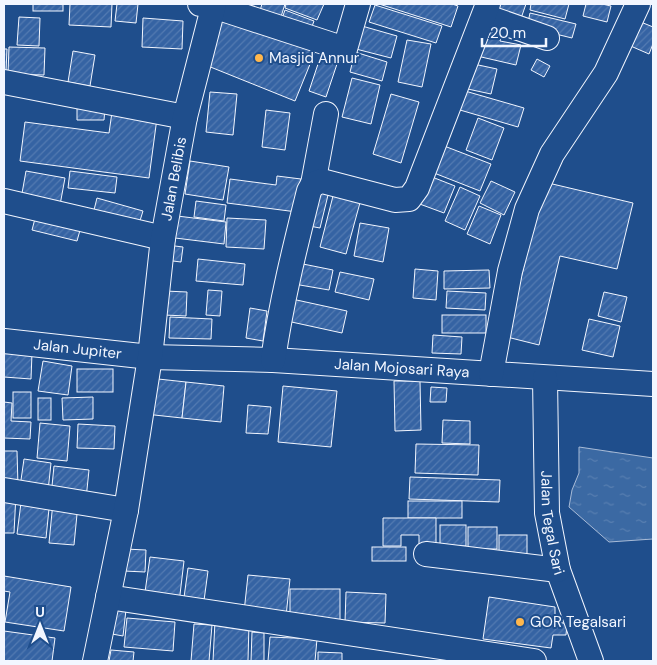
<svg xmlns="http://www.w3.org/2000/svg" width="657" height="665" font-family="'DM Sans',sans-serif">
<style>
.water{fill:url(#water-ripples);stroke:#a8bbd7}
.building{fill:url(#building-hatch);stroke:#f2f6ff}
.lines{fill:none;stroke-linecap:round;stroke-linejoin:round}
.minor-casing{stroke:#f2f6ff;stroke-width:26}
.minor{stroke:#1f4e8c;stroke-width:24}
.poi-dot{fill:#ffb74d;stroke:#1f4e8c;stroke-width:2}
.labels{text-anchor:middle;stroke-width:4;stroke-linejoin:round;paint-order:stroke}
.poi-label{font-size:15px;fill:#f2f6ff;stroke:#1f4e8c;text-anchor:start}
.street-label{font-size:15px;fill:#f2f6ff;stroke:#1f4e8c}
</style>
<defs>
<pattern id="water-ripples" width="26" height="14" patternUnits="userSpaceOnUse" patternTransform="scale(1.25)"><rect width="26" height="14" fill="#3b69a3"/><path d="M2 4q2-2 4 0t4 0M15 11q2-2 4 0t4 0" fill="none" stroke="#587fb1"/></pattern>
<pattern id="building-hatch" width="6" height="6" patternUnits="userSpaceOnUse" patternTransform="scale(1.25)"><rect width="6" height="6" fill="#3563a3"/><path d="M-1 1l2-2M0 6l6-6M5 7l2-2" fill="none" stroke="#537ab1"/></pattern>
</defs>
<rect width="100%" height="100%" fill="#1f4e8c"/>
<path class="water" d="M579,447L653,458V539L609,542L569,507L572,490L579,473Z"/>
<g class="building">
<rect x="33" y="4" width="30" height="7"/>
<path d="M70,4H112L111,27L69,25Z"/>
<path d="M117,4H138L136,23L115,21Z"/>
<path d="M262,4H285L279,23L258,17Z"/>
<path d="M286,4H324L317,20L285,8Z"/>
<path d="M379,4H452L458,6L451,27Z"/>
<path d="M493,4H526L519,24L490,14Z"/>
<path d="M531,4H569L565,19L530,10Z"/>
<path d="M586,4H602L611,6L607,22L583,16Z"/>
<path d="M375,5L442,26L436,43L369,22Z"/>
<path d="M285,10L314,21L309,35L280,24Z"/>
<path d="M530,13L576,24L572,38L527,27Z"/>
<path d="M223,15L315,52L295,101L203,64Z"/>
<path d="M19,17L40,18L39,46L17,45Z"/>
<path d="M143,18L183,21L182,49L142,47Z"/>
<path d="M636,20L653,27V44L649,54L626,44Z"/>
<path d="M362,26L397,36L391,58L356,49Z"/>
<path d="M483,29L502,33L500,41L521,45L516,65L477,56Z"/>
<path d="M407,40L431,44L422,87L398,82Z"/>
<path d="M9,47L45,48L44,75L8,74Z"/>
<path d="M4,49H7L6,71H4Z"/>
<path d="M73,51L95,55L90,86L68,82Z"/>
<path d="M322,52L339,58L326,97L309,91Z"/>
<path d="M355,52L387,62L382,81L350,72Z"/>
<path d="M537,59L550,66L544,77L531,70Z"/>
<path d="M469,63L497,69L491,94L463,88Z"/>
<path d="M352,78L380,85L371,124L342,117Z"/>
<path d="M465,91L524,108L518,127L460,110Z"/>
<path d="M210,92L237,94L233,135L206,132Z"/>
<path d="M391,94L419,102L401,163L373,154Z"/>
<path d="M77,107H105L104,120H77Z"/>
<path d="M266,110L290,113L285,150L262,147Z"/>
<path d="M112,112L157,118L149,178L20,161L25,122L109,133Z"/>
<path d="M478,118L504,128L492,160L466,150Z"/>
<path d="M439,144L491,164L480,191L429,171Z"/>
<path d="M190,161L229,167L223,200L185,194Z"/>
<path d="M26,171L65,178L60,205L21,199Z"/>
<path d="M70,171L117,177L115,193L68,188Z"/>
<path d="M427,175L455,186L444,213L417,203Z"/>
<path d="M277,176L301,179L297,212L227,203L230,179L276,185Z"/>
<path d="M491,181L515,192L504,215L480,203Z"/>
<path d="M544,182L633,203L617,269L560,256L539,345L507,337Z"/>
<path d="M313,187L329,191L320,228L304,225Z"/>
<path d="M460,187L480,196L465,230L445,221Z"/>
<path d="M334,192L361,199L346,254L320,247Z"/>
<path d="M97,198L143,211L138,227L93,214Z"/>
<path d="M196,201L226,205L224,221L194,217Z"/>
<path d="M479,206L501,215L490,244L467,234Z"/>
<path d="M37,211L82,223L77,241L32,230Z"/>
<path d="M169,215L226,222L224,244L167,237Z"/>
<path d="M227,218L266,220L264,249L226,247Z"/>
<path d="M360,223L389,228L383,262L354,256Z"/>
<path d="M167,245L183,247L181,262L165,260Z"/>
<path d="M198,259L245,264L243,285L196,281Z"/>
<path d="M298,263L333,270L329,290L294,284Z"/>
<path d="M415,269L438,271L436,300L413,298Z"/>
<path d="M489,270L490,288L444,289V271Z"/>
<path d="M340,272L374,279L369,300L335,292Z"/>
<path d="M208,290L222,291L220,316L206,315Z"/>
<path d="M165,291L187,292L186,316L164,315Z"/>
<path d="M447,291L486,293L485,310L446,308Z"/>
<path d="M604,292L627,297L621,322L598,316Z"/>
<path d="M292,299L347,311L342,333L287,321Z"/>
<path d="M250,308L267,311L263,341L246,338Z"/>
<rect x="442" y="315" width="44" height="18"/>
<path d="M170,317L212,319L211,339L169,338Z"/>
<path d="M589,319L620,326L613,357L582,350Z"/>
<path d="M433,335L462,337L461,354L432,353Z"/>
<path d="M4,352L32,353L31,379L4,377Z"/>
<path d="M43,361L72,366L68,395L38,391Z"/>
<rect x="77" y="369" width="36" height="23"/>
<path d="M149,378L186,382L182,418L145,414Z"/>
<path d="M394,381H420L421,430L395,431Z"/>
<path d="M186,382L224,386L221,422L182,418Z"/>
<path d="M283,386L337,391L331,447L278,442Z"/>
<path d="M431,387L447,388L446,402H430Z"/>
<rect x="13" y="392" width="18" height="26"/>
<path d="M93,397V419L63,420L62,398Z"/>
<rect x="38" y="398" width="13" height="22"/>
<path d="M4,402L12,403L11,421L31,422L30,439L4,438Z"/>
<path d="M248,405L271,407L268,434L246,433Z"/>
<path d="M443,420L470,421V444L442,443Z"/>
<path d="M40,423L70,426L67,461L37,458Z"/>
<path d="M78,424L115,426L114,449L77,448Z"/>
<path d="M416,444L479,445L478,475L415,473Z"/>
<path d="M4,451H17L18,486H4Z"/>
<path d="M24,459L51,463L48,491L20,487Z"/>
<path d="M54,466L89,470L86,499L51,496Z"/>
<path d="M410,477L500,480L499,502L409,499Z"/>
<path d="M4,494H16L14,533H4Z"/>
<path d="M22,495L50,499L46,538L17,534Z"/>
<rect x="408" y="501" width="54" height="17"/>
<path d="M53,502L78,504L74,545L49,543Z"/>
<path d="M383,518H436V548H419V535H401V546H383Z"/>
<rect x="440" y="525" width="26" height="21"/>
<rect x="468" y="527" width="29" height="22"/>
<rect x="499" y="535" width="28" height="26"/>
<rect x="372" y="547" width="34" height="14"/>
<path d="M125,549L146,550L145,572L124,571Z"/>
<path d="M150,557L184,561L179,603L144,599Z"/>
<path d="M188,568L208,571L203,608L183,605Z"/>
<path d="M248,575L290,579L286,616L244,612Z"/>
<path d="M4,576L71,587L64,631L5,622L10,592L4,591Z"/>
<rect x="290" y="589" width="50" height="33"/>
<path d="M346,592L386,594L385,623L345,622Z"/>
<path d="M489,597L555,607V621L567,624L566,635H553L551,648L483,639Z"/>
<path d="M116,599L127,601L123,636L112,634Z"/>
<path d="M127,618L175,622L173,651L124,647Z"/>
<path d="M215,621L249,623L248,661H213Z"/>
<path d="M194,624L212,625L209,661H191Z"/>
<path d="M4,631L55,638L52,661H4Z"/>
<path d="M252,632L264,633V661H251Z"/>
<path d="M270,637L317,639L315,661H268Z"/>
<path d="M111,650L134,652L133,661H109Z"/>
<path d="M318,652L342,653V661H318Z"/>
</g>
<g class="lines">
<defs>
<g id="minor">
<path d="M200,4L213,6L345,49L358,4"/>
<path d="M484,16L547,38"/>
<path d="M4,82L185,117"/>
<path d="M313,184L326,114"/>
<path d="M4,201L163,238"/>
<path id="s1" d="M4,341L150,357L273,360L653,384"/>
<path d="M273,360C281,303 295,247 309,191L313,184L322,181L395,200L409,199L417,188L488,4"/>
<path d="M491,374L510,271L527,209L552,154L606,73L638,4"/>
<path id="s2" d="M545,378L547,513L558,570L591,661"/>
<path d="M4,490L126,510"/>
<path d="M426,554L558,570"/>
<path d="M108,597L534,661"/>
<path id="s3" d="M95,661L126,510L150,357L163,238L185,117L214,4"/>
</g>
</defs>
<use href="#minor" class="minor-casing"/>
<use href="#minor" class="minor"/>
</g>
<g class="poi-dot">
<circle cx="259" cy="58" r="5"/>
<circle cx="520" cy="622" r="5"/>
</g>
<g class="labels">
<g class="poi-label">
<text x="269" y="63">Masjid Annur</text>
<text x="530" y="627">GOR Tegalsari</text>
</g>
<g class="street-label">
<text dy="5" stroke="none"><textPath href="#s3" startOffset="489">Jalan Belibis</textPath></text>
<text dy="5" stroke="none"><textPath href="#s1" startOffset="74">Jalan Jupiter</textPath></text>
<text dy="5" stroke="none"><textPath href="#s1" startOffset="399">Jalan Mojosari Raya</textPath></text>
<text dy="5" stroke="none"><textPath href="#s2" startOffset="145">Jalan Tegal Sari</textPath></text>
</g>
</g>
<rect width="657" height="665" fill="none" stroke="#f2f6ff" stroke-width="10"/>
<g transform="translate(40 625)" stroke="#1f4e8c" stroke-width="4" paint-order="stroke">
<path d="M0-4L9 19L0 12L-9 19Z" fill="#f2f6ff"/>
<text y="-8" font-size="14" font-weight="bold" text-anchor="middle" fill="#f2f6ff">U</text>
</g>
<path d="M482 38v8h64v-8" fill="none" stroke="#f2f6ff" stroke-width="2.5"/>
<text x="490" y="38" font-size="15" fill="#f2f6ff" stroke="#1f4e8c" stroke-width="4" paint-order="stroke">20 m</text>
</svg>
